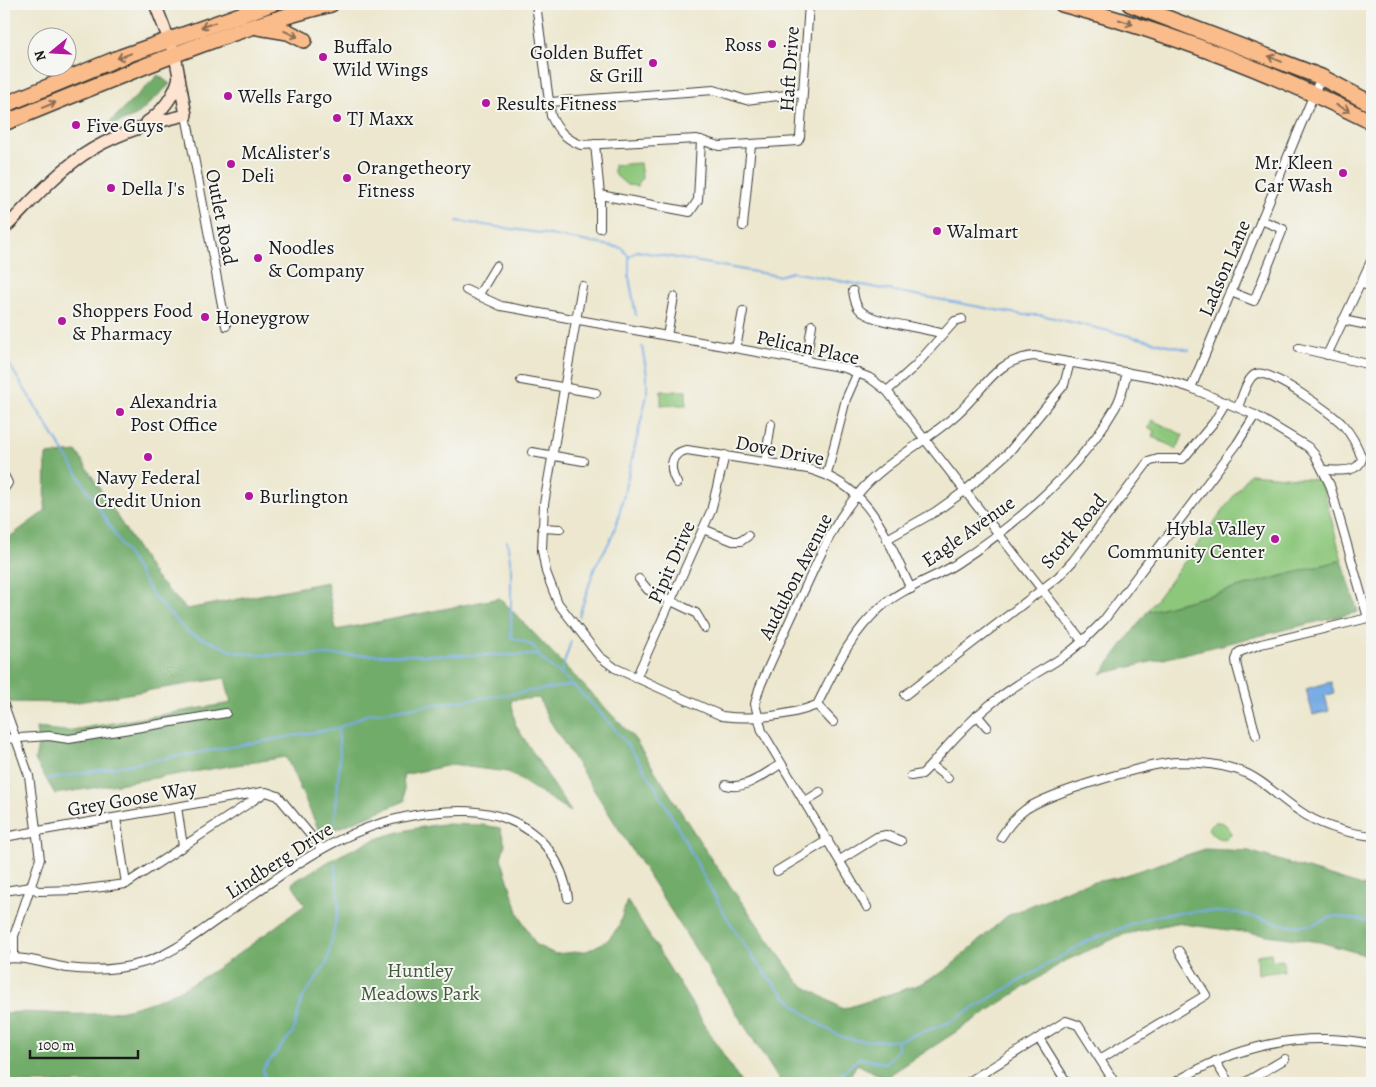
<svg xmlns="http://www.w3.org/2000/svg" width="1376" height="1087" font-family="Alegreya,serif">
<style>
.green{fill:#8dc77b;stroke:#54724c}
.forest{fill:#72ac6b;stroke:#476444}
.water{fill:#78ace5;stroke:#4a6480}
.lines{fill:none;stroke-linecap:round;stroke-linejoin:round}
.stream{stroke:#78ace5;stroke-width:2}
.street-casing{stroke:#3b3a37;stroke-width:10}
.secondary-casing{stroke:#3b3a37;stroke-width:14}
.highway-casing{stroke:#3b3a37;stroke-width:18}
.street{stroke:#fff;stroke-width:8}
.secondary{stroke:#fde4d0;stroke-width:11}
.highway{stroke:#f9bc8a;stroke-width:15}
.oneway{stroke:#8a6c53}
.poi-dot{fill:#b5179e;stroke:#f6f6f2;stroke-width:2}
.labels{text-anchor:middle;stroke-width:4;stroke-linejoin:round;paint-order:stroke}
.poi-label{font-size:20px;fill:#1c1c1c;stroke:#f6f6f2;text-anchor:start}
.street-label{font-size:20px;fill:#1c1c1c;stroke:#f6f6f2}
.park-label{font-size:20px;fill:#44583d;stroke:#f6f6f2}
</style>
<rect width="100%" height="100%" fill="#f6f6f2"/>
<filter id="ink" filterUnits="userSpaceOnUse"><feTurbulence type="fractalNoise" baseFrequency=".02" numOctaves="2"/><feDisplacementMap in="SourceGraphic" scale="10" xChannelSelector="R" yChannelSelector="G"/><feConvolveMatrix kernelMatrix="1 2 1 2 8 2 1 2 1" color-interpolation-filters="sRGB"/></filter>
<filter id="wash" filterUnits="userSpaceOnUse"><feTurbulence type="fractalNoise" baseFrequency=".0096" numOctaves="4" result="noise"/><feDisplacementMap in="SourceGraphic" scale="20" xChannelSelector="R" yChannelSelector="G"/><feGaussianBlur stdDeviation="1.12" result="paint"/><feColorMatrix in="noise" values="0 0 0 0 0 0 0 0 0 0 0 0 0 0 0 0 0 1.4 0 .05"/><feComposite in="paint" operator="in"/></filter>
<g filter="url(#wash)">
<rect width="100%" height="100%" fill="#ece7ce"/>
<g class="green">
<path d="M640,163L642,178L637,186L627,185L614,174V165Z"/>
<rect x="661" y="391" width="25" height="14"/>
<path d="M1152,420L1183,435L1177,449L1152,437L1155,431L1148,428Z"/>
<path d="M1250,474L1321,480L1342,560L1147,612Z"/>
<path d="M1214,822C1223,821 1230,826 1231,835C1223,843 1212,837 1208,828Z"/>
<path d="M1271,953L1272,961L1283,960L1284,971L1258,974L1257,955Z"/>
</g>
<g class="forest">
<path d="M158,75L170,84L136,116L104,128Z"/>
<path d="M77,452L155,577L187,609L327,582L336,630L500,598L634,738L711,859L799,983L843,1009L918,985L946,970L1007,916L1078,885L1116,878L1205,849L1249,851L1372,889V957L1320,942L1175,923L1122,935L1063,962L885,1078L857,1064L846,1083H781L548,718L539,698L511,700L516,726L571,812L508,772L451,765L403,775L405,801L321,835L286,757L55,794L35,760L38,745L36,728L66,731L231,703L225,678L72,703L4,702V541L45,511L46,455Z"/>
<path d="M1342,560L1358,612L1101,674L1147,612Z"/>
<path d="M443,824L482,825L500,828L505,844L501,858L519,915L536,945L555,954L587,951L608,940L619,926L627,900L741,1083H4V1013C37,1010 70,1017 103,1013C181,1006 243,949 305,905L292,883C347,850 378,832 443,824Z"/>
</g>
<path class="water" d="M1331,682L1334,693L1325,696L1329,711L1313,715L1306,689Z"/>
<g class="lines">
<g class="stream">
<path d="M457,221L539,233L622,248L629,257V277L636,315"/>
<path d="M629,257L637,251L778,276L792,272L1023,315H1041L1189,350"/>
<path d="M4,356L154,597L187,632L235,652L260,655H536"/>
<path d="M507,541L511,566V637L534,646C539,663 561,672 573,685C593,705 615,727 631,750C696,839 736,985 840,1036C856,1043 880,1040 897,1041"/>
<path d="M579,616L595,567L611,539L618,519L647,395V375L642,347"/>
<path d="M561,673L571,641"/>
<path d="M48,779L338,728L368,714L573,685"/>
<path d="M4,787L11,785"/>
<path d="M335,820L340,754L338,728"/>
<path d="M266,1083L263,1069L293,1032L302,999L327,963L339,905L335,865"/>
<path d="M832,1083L859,1058L885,1063L899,1049L897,1041L950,1022L1087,941L1145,919L1165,914L1204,911L1238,913L1290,926L1311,925L1335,916L1372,922"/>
</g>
</g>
</g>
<g filter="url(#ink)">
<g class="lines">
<defs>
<g id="street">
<path d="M536,4L551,116C558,131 566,139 581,145L697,139L719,146L798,141L800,137L809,4"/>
<path d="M550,102L714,90L746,100L802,93"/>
<path d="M186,115L226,326"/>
<path d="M595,144L600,195V228"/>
<path d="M600,195L690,212L698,200L701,140"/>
<path d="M743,226L751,145"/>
<path d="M1361,284L1372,286"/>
<path d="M582,286L544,504L542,550L546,572L558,603L599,656L615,668L722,716C752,720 789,716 817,705C835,669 850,634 881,607C902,588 933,579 956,564C1017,524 1078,471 1115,408C1122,397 1124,384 1127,372"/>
<path d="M466,290L501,306L845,368L870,378L887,391L1083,642"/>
<path d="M853,291C854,298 855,304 859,309C870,323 924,327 943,334"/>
<path d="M1231,292L1254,301L1283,229L1261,220"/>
<path d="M478,296L496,266"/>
<path d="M1343,320L1372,326"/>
<path d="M667,336L674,297"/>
<path d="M736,348L743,311"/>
<path d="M1299,348L1372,365"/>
<path d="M1327,355L1372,259"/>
<path d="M806,360L812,325"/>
<path d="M521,380L596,393"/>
<path d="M1191,388L1321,77"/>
<path d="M887,391L915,366L955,321L962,319"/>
<path d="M1238,407C1242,398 1247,377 1256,374C1269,368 1333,414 1343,425C1351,434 1358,447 1362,459C1358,474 1336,470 1323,470"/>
<path d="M532,452L583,461"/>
<path d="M765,462L771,424"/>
<path d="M827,474L846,399L858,372"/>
<path d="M4,475L8,483L4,489"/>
<path d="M677,483C669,470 669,453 687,450L808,469C871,486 885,535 911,589"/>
<path d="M542,528L560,529"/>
<path d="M703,529L733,541H741L748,536"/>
<path d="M887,539L935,512L966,490L1009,452L1064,385L1070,362"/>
<path d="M639,579L648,590L696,613L705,628"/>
<path d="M636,678L711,511L725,455"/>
<path d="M905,695L1058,577L1073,561L1148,462L1158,459H1183L1214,422L1226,402"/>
<path d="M4,705L29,776L40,859L14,936V958"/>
<path d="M817,705L833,722"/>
<path d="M977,715L987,727"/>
<path d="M1256,735L1237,667L1236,660L1239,652L1261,644L1368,618L1372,619"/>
<path d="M4,739L49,736L69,739L226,713"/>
<path d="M911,776L922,774L931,765"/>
<path d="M948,778L931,765C951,741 971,719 996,700C1018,682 1044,670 1067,654C1081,644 1092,632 1104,620L1237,444L1255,415"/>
<path d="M726,785C745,791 765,773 781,764"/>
<path d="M804,802L820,792"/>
<path d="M177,807L183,846"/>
<path d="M116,818L126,884"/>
<path d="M4,837L262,792"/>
<path d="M1001,837C1008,826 1015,817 1026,809C1050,793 1148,763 1178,762C1197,762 1219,764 1238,770C1261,778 1278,797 1298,810C1319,825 1347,833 1372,836"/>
<path d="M840,860L877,837L886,835L901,841"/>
<path d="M777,871L828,840"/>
<path d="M4,891L31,887L38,891L78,890L126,884L266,792L278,796L321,848"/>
<path d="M867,907L762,731L755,704L759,689C774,654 790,620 806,586C821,554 835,520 858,494C885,461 927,442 958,413C985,389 994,360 1034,356L1158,378L1191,388L1255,415L1308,447L1315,455L1330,485L1368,618"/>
<path d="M4,959C26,956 45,964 67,968C91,971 118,970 142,963C171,955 195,935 220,918C288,871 343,823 429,813C456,810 482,809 507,819C542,832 563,862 568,898"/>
<path d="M1039,1038L1067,1083"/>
<path d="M1100,1059L1206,995L1179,951"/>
<path d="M1215,1061L1229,1083"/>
<path d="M981,1074L987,1083"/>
<path d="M967,1083L1066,1021L1078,1025L1115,1083"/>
<path d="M1174,1083C1234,1046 1302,1030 1372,1044"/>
<path d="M1244,1083L1285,1059"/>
</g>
<g id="secondary">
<path d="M147,122C162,112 175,95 179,77"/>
<path d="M4,229C29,204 54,175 83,155C114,134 150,123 186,115L175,55L155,4"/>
</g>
<g id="highway">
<path d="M1062,4C1168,32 1274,73 1372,122"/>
<path d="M1130,4L1321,77L1372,104"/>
<path d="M258,27L288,32L304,40"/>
<path d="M4,105L121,57L271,4"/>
<path d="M4,123C112,80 218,32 331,4"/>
</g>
</defs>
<use href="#street" class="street-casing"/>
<use href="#secondary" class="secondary-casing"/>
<use href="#highway" class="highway-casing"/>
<use href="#street" class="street"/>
<use href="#secondary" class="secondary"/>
<use href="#highway" class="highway"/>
</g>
<defs><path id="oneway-shaft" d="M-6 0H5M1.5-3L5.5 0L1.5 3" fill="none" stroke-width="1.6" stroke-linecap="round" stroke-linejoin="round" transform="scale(1.25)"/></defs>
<g class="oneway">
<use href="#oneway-shaft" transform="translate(1126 22) rotate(19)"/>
<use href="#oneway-shaft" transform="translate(208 25) rotate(161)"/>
<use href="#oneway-shaft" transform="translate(291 34) rotate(24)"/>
<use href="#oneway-shaft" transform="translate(124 56) rotate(159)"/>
<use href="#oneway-shaft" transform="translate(1275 59) rotate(-158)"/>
<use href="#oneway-shaft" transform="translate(49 105) rotate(-22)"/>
<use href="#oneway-shaft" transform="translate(1343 108) rotate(25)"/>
</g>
</g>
<g class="poi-dot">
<circle cx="772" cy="44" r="5"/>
<circle cx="323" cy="57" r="5"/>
<circle cx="653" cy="63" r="5"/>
<circle cx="228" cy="96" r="5"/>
<circle cx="486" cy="103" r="5"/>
<circle cx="337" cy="118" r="5"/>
<circle cx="76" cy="125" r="5"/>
<circle cx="231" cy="164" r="5"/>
<circle cx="1343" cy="173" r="5"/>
<circle cx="347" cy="178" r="5"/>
<circle cx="111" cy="188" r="5"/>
<circle cx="937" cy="231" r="5"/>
<circle cx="258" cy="258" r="5"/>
<circle cx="205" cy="317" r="5"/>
<circle cx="62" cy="321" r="5"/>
<circle cx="120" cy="412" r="5"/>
<circle cx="148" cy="457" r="5"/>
<circle cx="249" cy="496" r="5"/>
<circle cx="1275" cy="539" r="5"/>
</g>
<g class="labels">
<g class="poi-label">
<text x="762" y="51" text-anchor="end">Ross</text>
<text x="333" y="53">Buffalo<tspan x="333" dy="23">Wild Wings</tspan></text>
<text x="643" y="59" text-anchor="end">Golden Buffet<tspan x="643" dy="23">&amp; Grill</tspan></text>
<text x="238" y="103">Wells Fargo</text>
<text x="496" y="110">Results Fitness</text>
<text x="347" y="125">TJ Maxx</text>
<text x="86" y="132">Five Guys</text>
<text x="241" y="159">McAlister's<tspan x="241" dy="23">Deli</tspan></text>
<text x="1333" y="169" text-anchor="end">Mr. Kleen<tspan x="1333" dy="23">Car Wash</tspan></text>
<text x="357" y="174">Orangetheory<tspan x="357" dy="23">Fitness</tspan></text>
<text x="121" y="195">Della J's</text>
<text x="947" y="238">Walmart</text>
<text x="268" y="254">Noodles<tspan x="268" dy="23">&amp; Company</tspan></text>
<text x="72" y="317">Shoppers Food<tspan x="72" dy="23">&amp; Pharmacy</tspan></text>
<text x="215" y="324">Honeygrow</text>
<text x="130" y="408">Alexandria<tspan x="130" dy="23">Post Office</tspan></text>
<text x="148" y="484" text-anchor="middle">Navy Federal<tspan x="148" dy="23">Credit Union</tspan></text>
<text x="259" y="503">Burlington</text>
<text x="1265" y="535" text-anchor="end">Hybla Valley<tspan x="1265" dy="23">Community Center</tspan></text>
</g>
<g class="street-label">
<text transform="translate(789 69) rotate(-86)" y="7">Haft Drive</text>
<text transform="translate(222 217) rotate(79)" y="7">Outlet Road</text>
<text transform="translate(1224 268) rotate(-67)" y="7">Ladson Lane</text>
<text transform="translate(808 347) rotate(12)" y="7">Pelican Place</text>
<text transform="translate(780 450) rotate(11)" y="7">Dove Drive</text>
<text transform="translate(968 531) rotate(-35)" y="7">Eagle Avenue</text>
<text transform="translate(1073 531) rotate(-50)" y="7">Stork Road</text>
<text transform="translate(671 562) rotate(-66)" y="7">Pipit Drive</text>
<text transform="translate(795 576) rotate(-63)" y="7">Audubon Avenue</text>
<text transform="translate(132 798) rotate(-10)" y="7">Grey Goose Way</text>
<text transform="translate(279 860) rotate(-33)" y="7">Lindberg Drive</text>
</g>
<g class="park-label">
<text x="420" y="977">Huntley<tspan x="420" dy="23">Meadows Park</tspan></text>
</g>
</g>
<rect width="1376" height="1087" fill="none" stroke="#f6f6f2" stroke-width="20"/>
<g transform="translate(52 52) rotate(252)"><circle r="24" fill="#f6f6f2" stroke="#9f9f9c"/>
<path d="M0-4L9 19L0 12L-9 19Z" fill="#b5179e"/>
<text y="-8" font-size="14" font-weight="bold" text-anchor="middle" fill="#1c1c1c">N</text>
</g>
<path d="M30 1050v8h108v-8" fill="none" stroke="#1c1c1c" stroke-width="2.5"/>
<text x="38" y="1050" font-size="15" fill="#1c1c1c" stroke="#f6f6f2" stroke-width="4" paint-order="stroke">100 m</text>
</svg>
